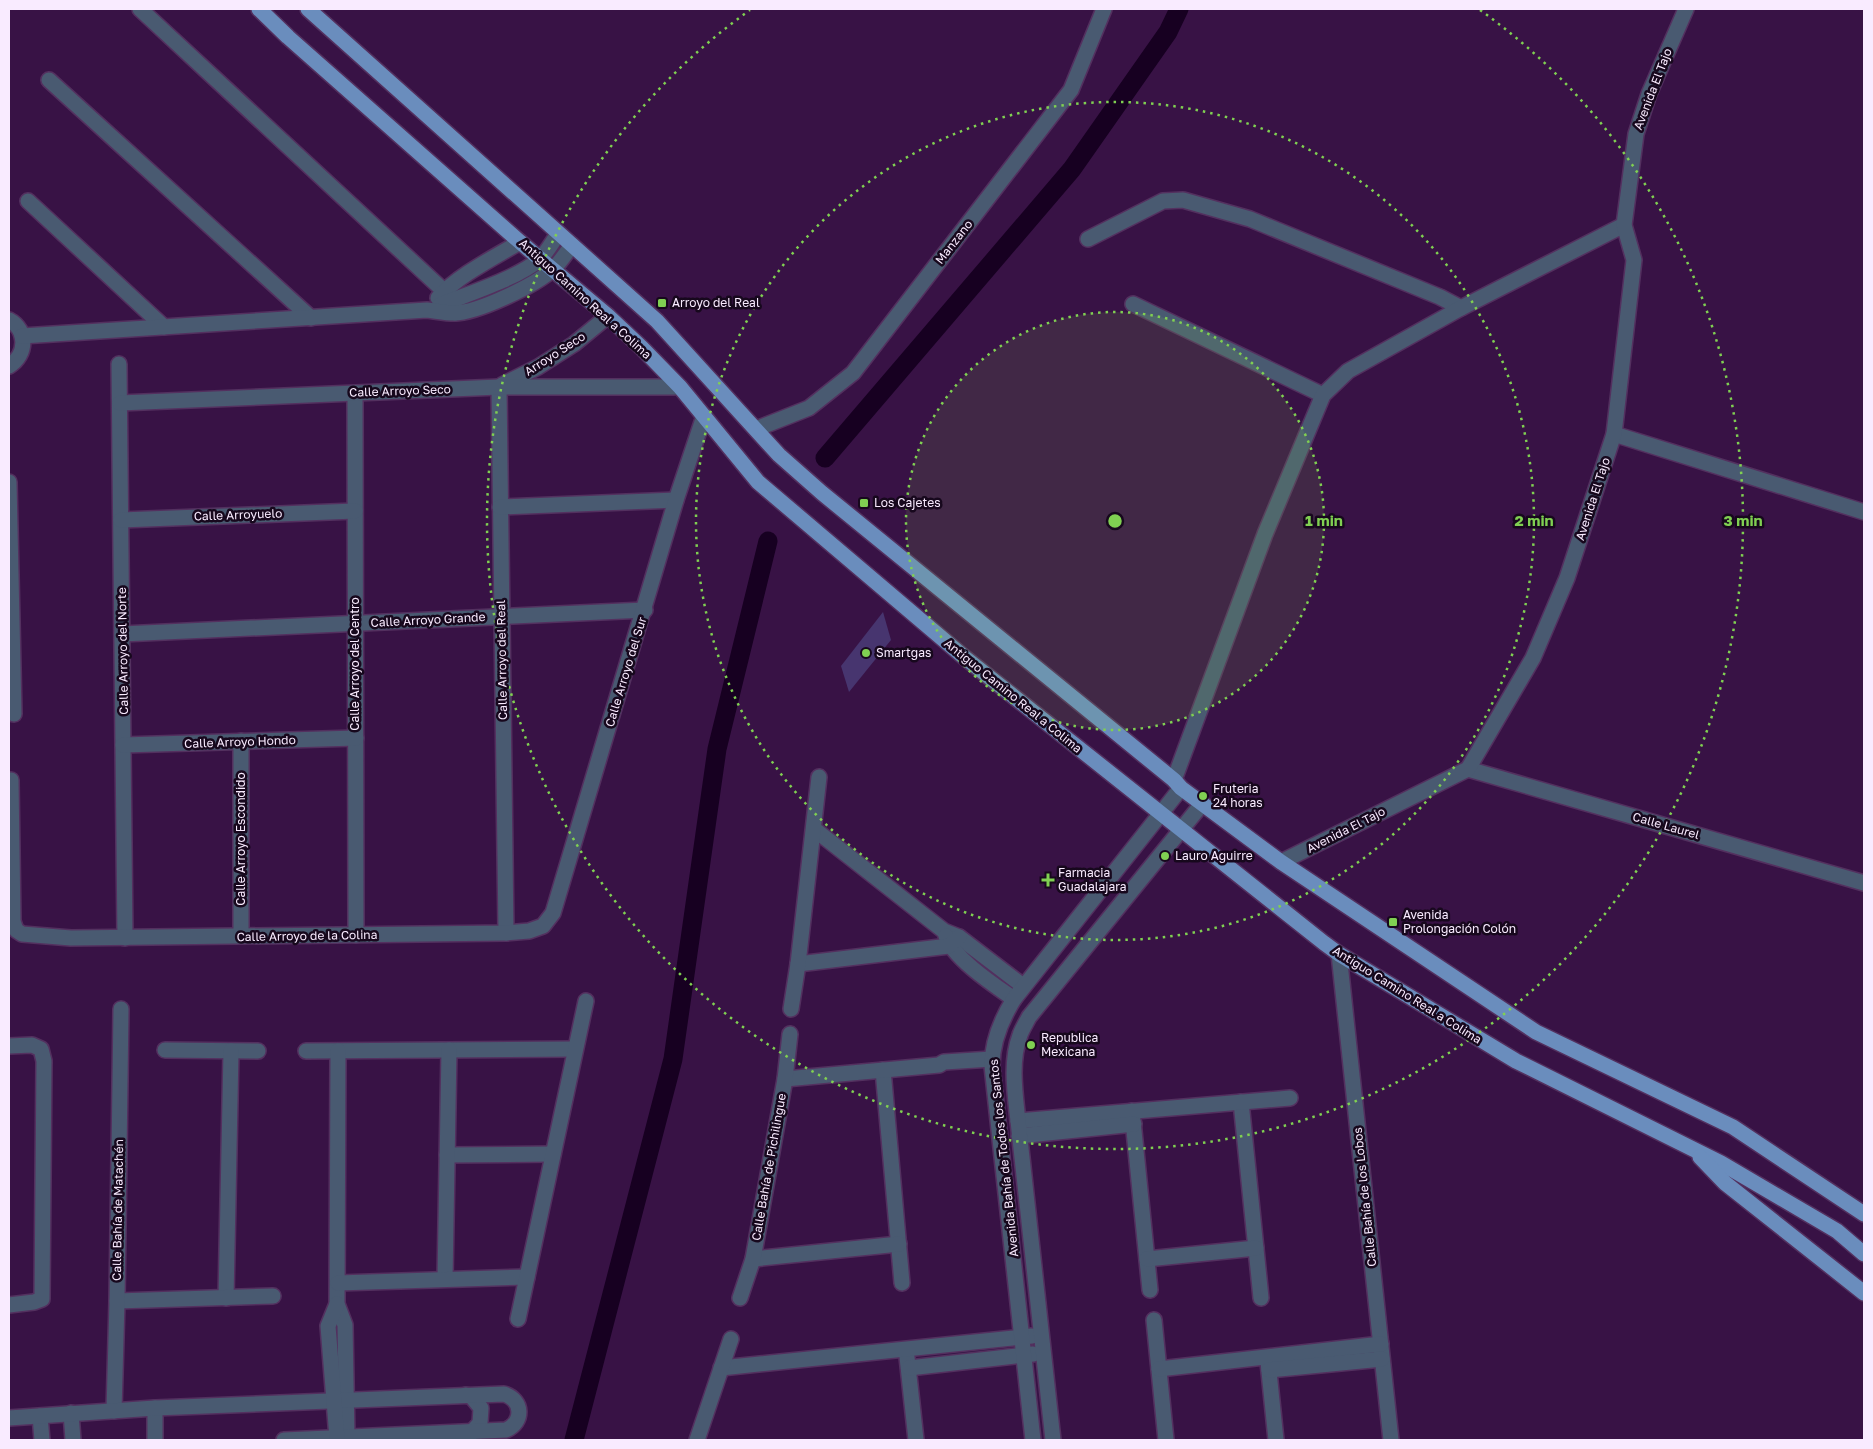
<svg xmlns="http://www.w3.org/2000/svg" width="1873" height="1449" font-family="'Golos Text',sans-serif">
<style>
.lines{fill:none;stroke-linecap:round;stroke-linejoin:round}
.canal{stroke:#170021;stroke-width:19}
.building{fill:#47356f}
.minor-casing{stroke:#53305f;stroke-width:18}
.major-casing{stroke:#53305f;stroke-width:18}
.minor{stroke:#495a71;stroke-width:15}
.major{stroke:#6a8dbd;stroke-width:15}
.ring{fill:none;stroke:#80d052;stroke-width:2.5;stroke-dasharray:2.5 5}
.poi-dot{fill:#80d052;stroke:#17081d;stroke-width:2}
.labels{text-anchor:middle;stroke-width:5;stroke-linejoin:round;paint-order:stroke}
.street-label{font-size:12px;fill:#f9ebff;stroke:#17081d}
.poi-label{font-size:12px;fill:#f9ebff;stroke:#17081d;text-anchor:start}
.centre{fill:#80d052;stroke:#17081d;stroke-width:2.5}
.ring-label{font-size:15px;text-anchor:middle;font-weight:bold;fill:#80d052;stroke:#17081d;stroke-width:5;stroke-linejoin:round;paint-order:stroke}
</style>
<rect width="100%" height="100%" fill="#381245"/>
<g class="lines">
<g class="canal">
<path d="M825,458L1072,169L1168,32L1179,9"/>
<path d="M574,1440L673,1059L717,749L768,541"/>
</g>
</g>
<path class="building" d="M883,612L891,640L849,692L841,666Z"/>
<g class="lines">
<defs>
<g id="minor">
<path d="M140,9L444,291L455,313"/>
<path d="M49,80L311,318"/>
<path d="M28,201L164,327"/>
<path d="M1088,239L1163,201L1183,200L1250,219L1440,297L1461,308"/>
<path d="M438,298C457,276 495,257 520,242"/>
<path d="M1133,304L1323,395"/>
<path d="M440,305C468,294 518,278 540,259C547,252 553,241 558,234"/>
<path d="M9,320C28,330 27,355 9,366"/>
<path d="M22,336L427,310C436,311 445,313 454,313C477,313 536,285 553,269C560,263 566,253 572,245"/>
<path d="M119,364L125,938"/>
<path d="M502,385L538,367L574,344L608,316"/>
<path d="M499,387L506,933"/>
<path d="M355,393L356,935"/>
<path d="M120,403L499,387H680"/>
<path d="M756,429L809,408L853,373L1071,90L1104,9"/>
<path d="M1614,434L1864,512"/>
<path d="M9,482L14,714"/>
<path d="M500,507L676,500"/>
<path d="M121,520L355,511"/>
<path d="M122,634L645,610"/>
<path d="M123,745L356,738"/>
<path d="M1468,769L1864,883"/>
<path d="M11,780L13,921L16,930L22,934L71,938L506,933L529,931L543,926L553,913L676,500L704,416"/>
<path d="M1174,780L1265,534L1323,395L1348,371L1461,308L1624,225"/>
<path d="M814,829L944,931L959,937L1023,986"/>
<path d="M1281,862L1468,769L1533,658L1567,578L1614,434L1634,260L1624,225L1636,134L1649,94L1686,9"/>
<path d="M241,936V741"/>
<path d="M946,936C953,958 994,985 1014,999"/>
<path d="M1339,954L1391,1440"/>
<path d="M798,964L949,946L959,937"/>
<path d="M791,1009L798,964L819,777"/>
<path d="M9,1046L32,1045L41,1049L44,1061L42,1299L34,1302L9,1305"/>
<path d="M165,1050L258,1051"/>
<path d="M306,1051L575,1049"/>
<path d="M338,1051L337,1304L345,1325L347,1438"/>
<path d="M883,1070L902,1283"/>
<path d="M785,1079L939,1065L944,1062L992,1059"/>
<path d="M1241,1102L1261,1298"/>
<path d="M1132,1111L1150,1290"/>
<path d="M1018,1121L1290,1098"/>
<path d="M1019,1136L1134,1124"/>
<path d="M447,1155L553,1154"/>
<path d="M753,1259L899,1244"/>
<path d="M1147,1259L1256,1248"/>
<path d="M445,1279L449,1050"/>
<path d="M338,1283L527,1277"/>
<path d="M226,1298L231,1051"/>
<path d="M740,1298L753,1259L785,1079L790,1034"/>
<path d="M117,1301L273,1296"/>
<path d="M518,1319L586,1001"/>
<path d="M1154,1320L1166,1440"/>
<path d="M907,1357L916,1440"/>
<path d="M1268,1362L1276,1440"/>
<path d="M721,1368L1032,1336"/>
<path d="M909,1368L1033,1354"/>
<path d="M1159,1369L1381,1344"/>
<path d="M1269,1370L1382,1359"/>
<path d="M466,1395L472,1397L481,1408L480,1423L471,1433"/>
<path d="M155,1408V1440"/>
<path d="M114,1411L117,1301L121,1009"/>
<path d="M71,1413L73,1440"/>
<path d="M40,1416L42,1440"/>
<path d="M9,1418L155,1408L504,1394C523,1400 524,1422 506,1430L284,1440"/>
<path d="M337,1438L328,1326L337,1304"/>
<path d="M697,1440L731,1339"/>
<path d="M1033,1440L992,1066C992,1041 1001,1020 1014,999L1181,788"/>
<path d="M1053,1440L1018,1121C1015,1093 1010,1062 1020,1035C1022,1029 1026,1023 1029,1017L1202,804"/>
</g>
<g id="major">
<path d="M259,9L288,37L520,242L608,316L642,348L680,387L758,482L964,657L1324,943L1339,954L1516,1061L1721,1163L1837,1231L1864,1254"/>
<path d="M308,9L657,321L779,455L822,493L1174,780L1181,788L1281,862L1536,1032L1733,1127L1864,1214"/>
<path d="M1700,1157L1725,1183L1864,1293"/>
</g>
</defs>
<use href="#minor" class="minor-casing"/>
<use href="#major" class="major-casing"/>
<use href="#minor" class="minor"/>
<use href="#major" class="major"/>
</g>
<circle cx="1115" cy="521" r="209" fill="#80d052" fill-opacity=".12"/>
<g class="ring">
<circle cx="1115" cy="521" r="209"/>
<circle cx="1115" cy="521" r="419"/>
<path d="M1480 10A628 628 0 1 1 750 10"/>
</g>
<g class="poi-dot">
<rect x="657" y="298" width="10" height="10" rx="2.5"/>
<rect x="859" y="498" width="10" height="10" rx="2.5"/>
<circle cx="866" cy="653" r="5"/>
<circle cx="1203" cy="796" r="5"/>
<circle cx="1165" cy="856" r="5"/>
<path d="M1045.5 872.5h5v5h5v5h-5v5h-5v-5h-5v-5h5z"/>
<rect x="1388" y="917" width="10" height="10" rx="2.5"/>
<circle cx="1031" cy="1045" r="5"/>
</g>
<g class="labels">
<g class="street-label">
<text transform="translate(1653 89) rotate(-69)" y="4">Avenida El Tajo</text>
<text transform="translate(954 242) rotate(-52)" y="4">Manzano</text>
<text transform="translate(585 299) rotate(42)" y="4">Antiguo Camino Real a Colima</text>
<text transform="translate(555 354) rotate(-33)" y="4">Arroyo Seco</text>
<text transform="translate(400 391) rotate(-2)" y="4">Calle Arroyo Seco</text>
<text transform="translate(1593 499) rotate(-72)" y="4">Avenida El Tajo</text>
<text transform="translate(238 515) rotate(-2)" y="4">Calle Arroyuelo</text>
<text transform="translate(428 620) rotate(-3)" y="4">Calle Arroyo Grande</text>
<text transform="translate(123 651) rotate(-91)" y="4">Calle Arroyo del Norte</text>
<text transform="translate(502 660) rotate(-91)" y="4">Calle Arroyo del Real</text>
<text transform="translate(355 664) rotate(-90)" y="4">Calle Arroyo del Centro</text>
<text transform="translate(626 672) rotate(-73)" y="4">Calle Arroyo del Sur</text>
<text transform="translate(1013 696) rotate(39)" y="4">Antiguo Camino Real a Colima</text>
<text transform="translate(240 742) rotate(-2)" y="4">Calle Arroyo Hondo</text>
<text transform="translate(1666 826) rotate(16)" y="4">Calle Laurel</text>
<text transform="translate(1346 830) rotate(-27)" y="4">Avenida El Tajo</text>
<text transform="translate(241 839) rotate(-90)" y="4">Calle Arroyo Escondido</text>
<text transform="translate(307 936) rotate(-1)" y="4">Calle Arroyo de la Colina</text>
<text transform="translate(1407 995) rotate(32)" y="4">Antiguo Camino Real a Colima</text>
<text transform="translate(1004 1158) rotate(-96)" y="4">Avenida Bahía de Todos los Santos</text>
<text transform="translate(769 1167) rotate(-80)" y="4">Calle Bahía de Pichilingue</text>
<text transform="translate(1365 1197) rotate(-96)" y="4">Calle Bahía de los Lobos</text>
<text transform="translate(118 1210) rotate(-89)" y="4">Calle Bahía de Matachén</text>
</g>
<g class="poi-label">
<text x="672" y="307">Arroyo del Real</text>
<text x="874" y="507">Los Cajetes</text>
<text x="876" y="657">Smartgas</text>
<text x="1213" y="793">Fruteria<tspan x="1213" dy="14">24 horas</tspan></text>
<text x="1175" y="860">Lauro Aguirre</text>
<text x="1058" y="877">Farmacia<tspan x="1058" dy="14">Guadalajara</tspan></text>
<text x="1403" y="919">Avenida<tspan x="1403" dy="14">Prolongación Colón</tspan></text>
<text x="1041" y="1042">Republica<tspan x="1041" dy="14">Mexicana</tspan></text>
</g>
</g>
<circle cx="1115" cy="521" r="8" class="centre"/>
<g class="ring-label">
<text x="1324" y="526">1 min</text>
<text x="1534" y="526">2 min</text>
<text x="1743" y="526">3 min</text>
</g>
<rect width="1873" height="1449" fill="none" stroke="#f9ebff" stroke-width="20"/>
</svg>
